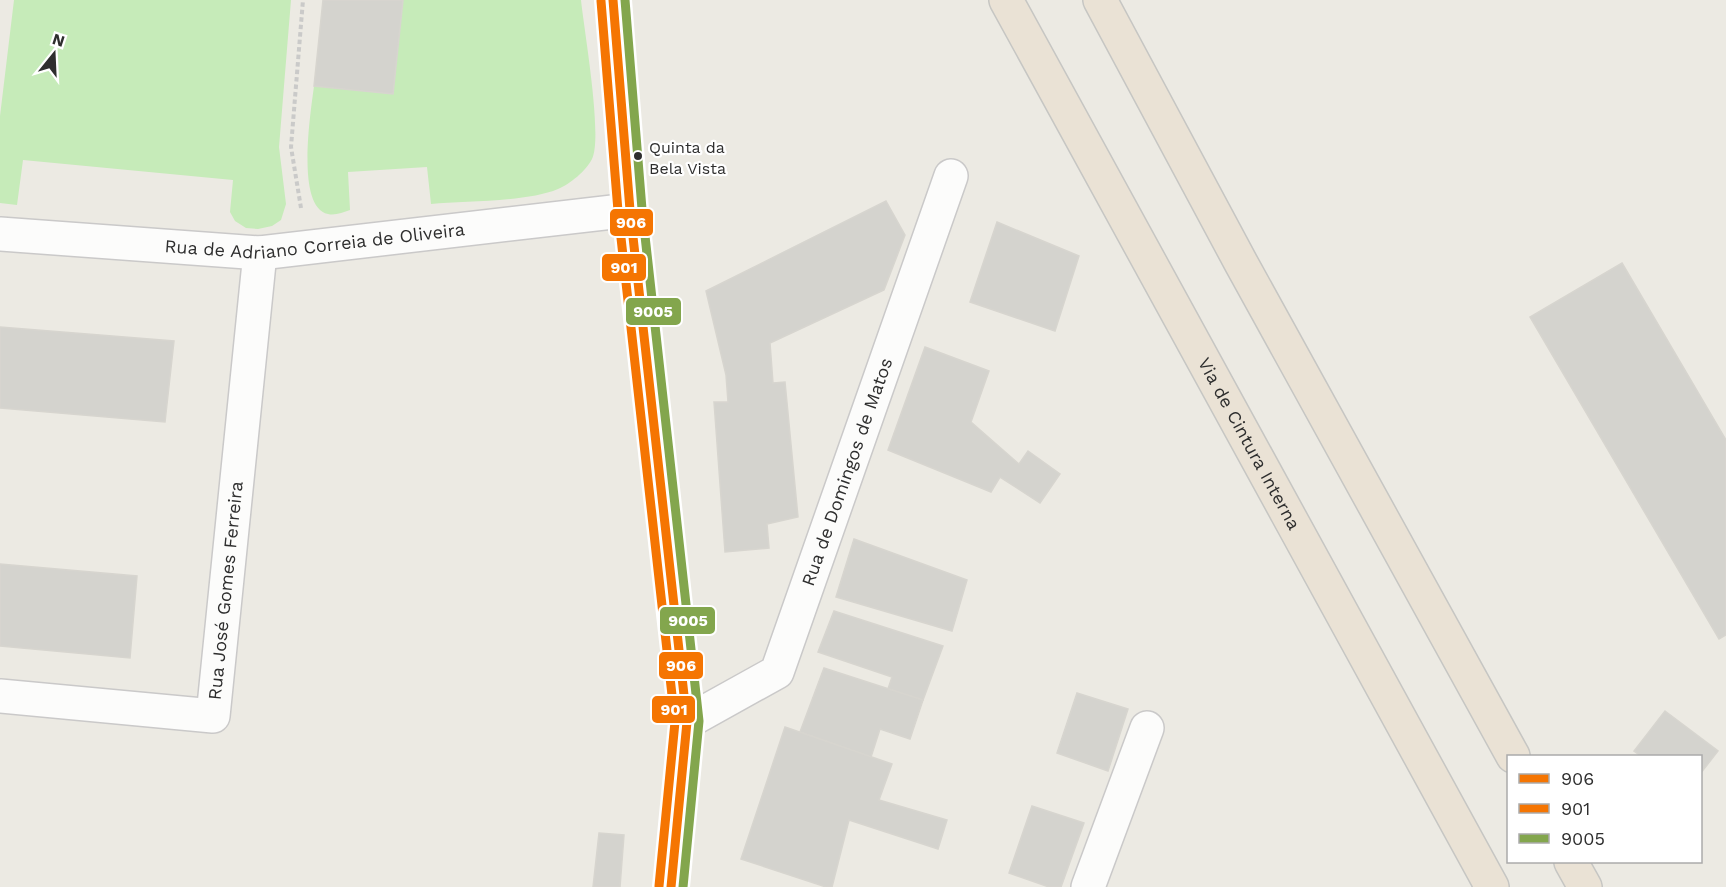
<svg xmlns="http://www.w3.org/2000/svg" width="1726" height="887" font-family="'Work Sans',sans-serif">
<style>
.green{fill:#c6ebb9}
.building{fill:#d4d3ce;stroke:#d7d5cf;stroke-width:1.5}
.lines{fill:none;stroke-linecap:round;stroke-linejoin:round}
.minor-casing{stroke:#cac9c9;stroke-width:36}
.secondary-casing{stroke:#cac9c9;stroke-width:36}
.motorway-casing{stroke:#c6c6c3;stroke-width:36}
.path{stroke:#cacac9;stroke-width:4;stroke-dasharray:4.5 3;stroke-linecap:butt}
.minor{stroke:#fcfcfb;stroke-width:33}
.secondary{stroke:#fcfcfb;stroke-width:33}
.motorway{stroke:#eae2d5;stroke-width:33}
.bus-1-casing{stroke:#fff;stroke-width:14}
.bus-2-casing{stroke:#fff;stroke-width:14}
.bus-3-casing{stroke:#fff;stroke-width:14}
.bus-1{stroke:#f57502;stroke-width:9}
.bus-2{stroke:#f57502;stroke-width:9}
.bus-3{stroke:#83a64d;stroke-width:9}
.bus-dot{fill:#2e2e2e;stroke:#fff;stroke-width:2}
.labels{text-anchor:middle;stroke-width:4.5;stroke-linejoin:round;paint-order:stroke}
.bus-label{font-size:16px;fill:#2e2e2e;stroke:#fff;text-anchor:start}
.street-label{font-size:18px;fill:#2e2e2e;stroke:#fff}
.line-badge{stroke:#fff;stroke-width:2}
.badge-label{font-size:16px;text-anchor:middle;font-weight:bold;fill:#fff}
</style>
<rect width="100%" height="100%" fill="#eceae3"/>
<g class="green">
<path d="M14,0H291L279,147L286,204L281,220L272,226L258,229L246,228L235,221L230,212L233,180L23,160L17,205L0,203V116Z"/>
<path d="M403,0H581C584,30 603,137 592,159C586,171 570,184 558,189C528,202 465,201 431,204L427,167L348,172L350,210C343,212 335,216 328,214C295,207 311,110 314,86L393,94Z"/>
</g>
<g class="building">
<path d="M323,0H403L393,94L314,86Z"/>
<path d="M886,201L905,235L884,290L770,343L773,383L785,382L798,517L767,524L769,548L725,552L714,402H728L726,375L706,291Z"/>
<path d="M997,222L1079,256L1055,331L970,302Z"/>
<path d="M1622,263L1726,440V635L1719,639L1530,317Z"/>
<path d="M0,327L174,341L165,422L0,408Z"/>
<path d="M925,347L989,371L971,422L1019,464L1028,451L1060,474L1040,503L1000,477L991,492L888,450Z"/>
<path d="M854,539L967,580L952,631L836,597Z"/>
<path d="M0,564L137,576L130,658L0,646Z"/>
<path d="M834,611L943,646L923,700L888,689L892,677L818,652Z"/>
<path d="M824,668L923,700L910,739L880,729L871,757L800,732Z"/>
<path d="M1077,693L1128,709L1108,771L1057,753Z"/>
<path d="M1665,711L1718,751L1700,774V756H1641L1634,751Z"/>
<path d="M785,727L892,764L879,800L947,820L938,849L849,820L832,887H826L741,859Z"/>
<path d="M1032,806L1084,823L1061,887H1049L1009,873Z"/>
<path d="M599,833L624,835L620,887H593Z"/>
</g>
<g class="lines">
<defs>
<g id="minor">
<path id="s1" d="M0,234L260,253L630,210"/>
<path id="s2" d="M0,696L213,716L260,253"/>
<path id="s3" d="M687,722L777,672L951,176"/>
<path d="M1088,887L1147,728"/>
</g>
<path id="secondary" d="M613,0L630,210L687,722L671,887"/>
<g id="motorway">
<path id="s4" d="M1006,0L1492,887"/>
<path d="M1100,0L1241,263L1513,756"/>
<path d="M1571,862L1585,887"/>
</g>
</defs>
<use href="#minor" class="minor-casing"/>
<use href="#secondary" class="secondary-casing"/>
<use href="#motorway" class="motorway-casing"/>
<path class="path" d="M301,208L291,147L303,0"/>
<use href="#minor" class="minor"/>
<use href="#secondary" class="secondary"/>
<use href="#motorway" class="motorway"/>
<defs>
<path id="bus-1" d="M613,0L630,210L687,722L671,887"/>
<path id="bus-2" d="M601,1L618,211L675,722L659,886"/>
<path id="bus-3" d="M625,0L642,209L699,721L683,887"/>
</defs>
<use href="#bus-1" class="bus-1-casing"/>
<use href="#bus-2" class="bus-2-casing"/>
<use href="#bus-3" class="bus-3-casing"/>
<use href="#bus-1" class="bus-1"/>
<use href="#bus-2" class="bus-2"/>
<use href="#bus-3" class="bus-3"/>
</g>
<circle class="bus-dot" cx="638" cy="156" r="5"/>
<g class="labels">
<g class="bus-label">
<text x="649" y="153">Quinta da<tspan x="649" dy="21">Bela Vista</tspan></text>
</g>
<g class="street-label">
<text dy="6" stroke="none"><textPath href="#s1" startOffset="316">Rua de Adriano Correia de Oliveira</textPath></text>
<text dy="6" stroke="none"><textPath href="#s4" startOffset="506">Via de Cintura Interna</textPath></text>
<text dy="6" stroke="none"><textPath href="#s3" startOffset="315">Rua de Domingos de Matos</textPath></text>
<text dy="6" stroke="none"><textPath href="#s2" startOffset="340">Rua José Gomes Ferreira</textPath></text>
</g>
</g>
<g class="line-badge">
<rect x="609" y="208" width="45" height="29" rx="6" fill="#f57502"/>
<rect x="601" y="253" width="46" height="29" rx="6" fill="#f57502"/>
<rect x="625" y="297" width="57" height="29" rx="6" fill="#83a64d"/>
<rect x="659" y="606" width="57" height="29" rx="6" fill="#83a64d"/>
<rect x="658" y="651" width="46" height="29" rx="6" fill="#f57502"/>
<rect x="651" y="695" width="45" height="29" rx="6" fill="#f57502"/>
</g>
<g class="badge-label">
<text x="631" y="228">906</text>
<text x="624" y="273">901</text>
<text x="653" y="317">9005</text>
<text x="688" y="626">9005</text>
<text x="681" y="671">906</text>
<text x="674" y="715">901</text>
</g>
<rect x="1507" y="755" width="195" height="108" fill="#ffffff" stroke="#ababab" stroke-width="1.5"/>
<rect x="1519" y="774" width="30" height="9" fill="#f57502" stroke="#ababab" stroke-width="1.5"/>
<text x="1561" y="785" font-size="18" fill="#2e2e2e">906</text>
<rect x="1519" y="804" width="30" height="9" fill="#f57502" stroke="#ababab" stroke-width="1.5"/>
<text x="1561" y="815" font-size="18" fill="#2e2e2e">901</text>
<rect x="1519" y="834" width="30" height="9" fill="#83a64d" stroke="#ababab" stroke-width="1.5"/>
<text x="1561" y="845" font-size="18" fill="#2e2e2e">9005</text>
<g transform="translate(54 54) rotate(18)" stroke="#ffffff" stroke-width="4.5" paint-order="stroke">
<path d="M0-4.5L10 22L0 15L-10 22Z" fill="#2e2e2e"/>
<text y="-9" font-size="16" font-weight="bold" text-anchor="middle" fill="#2e2e2e">N</text>
</g>
</svg>
